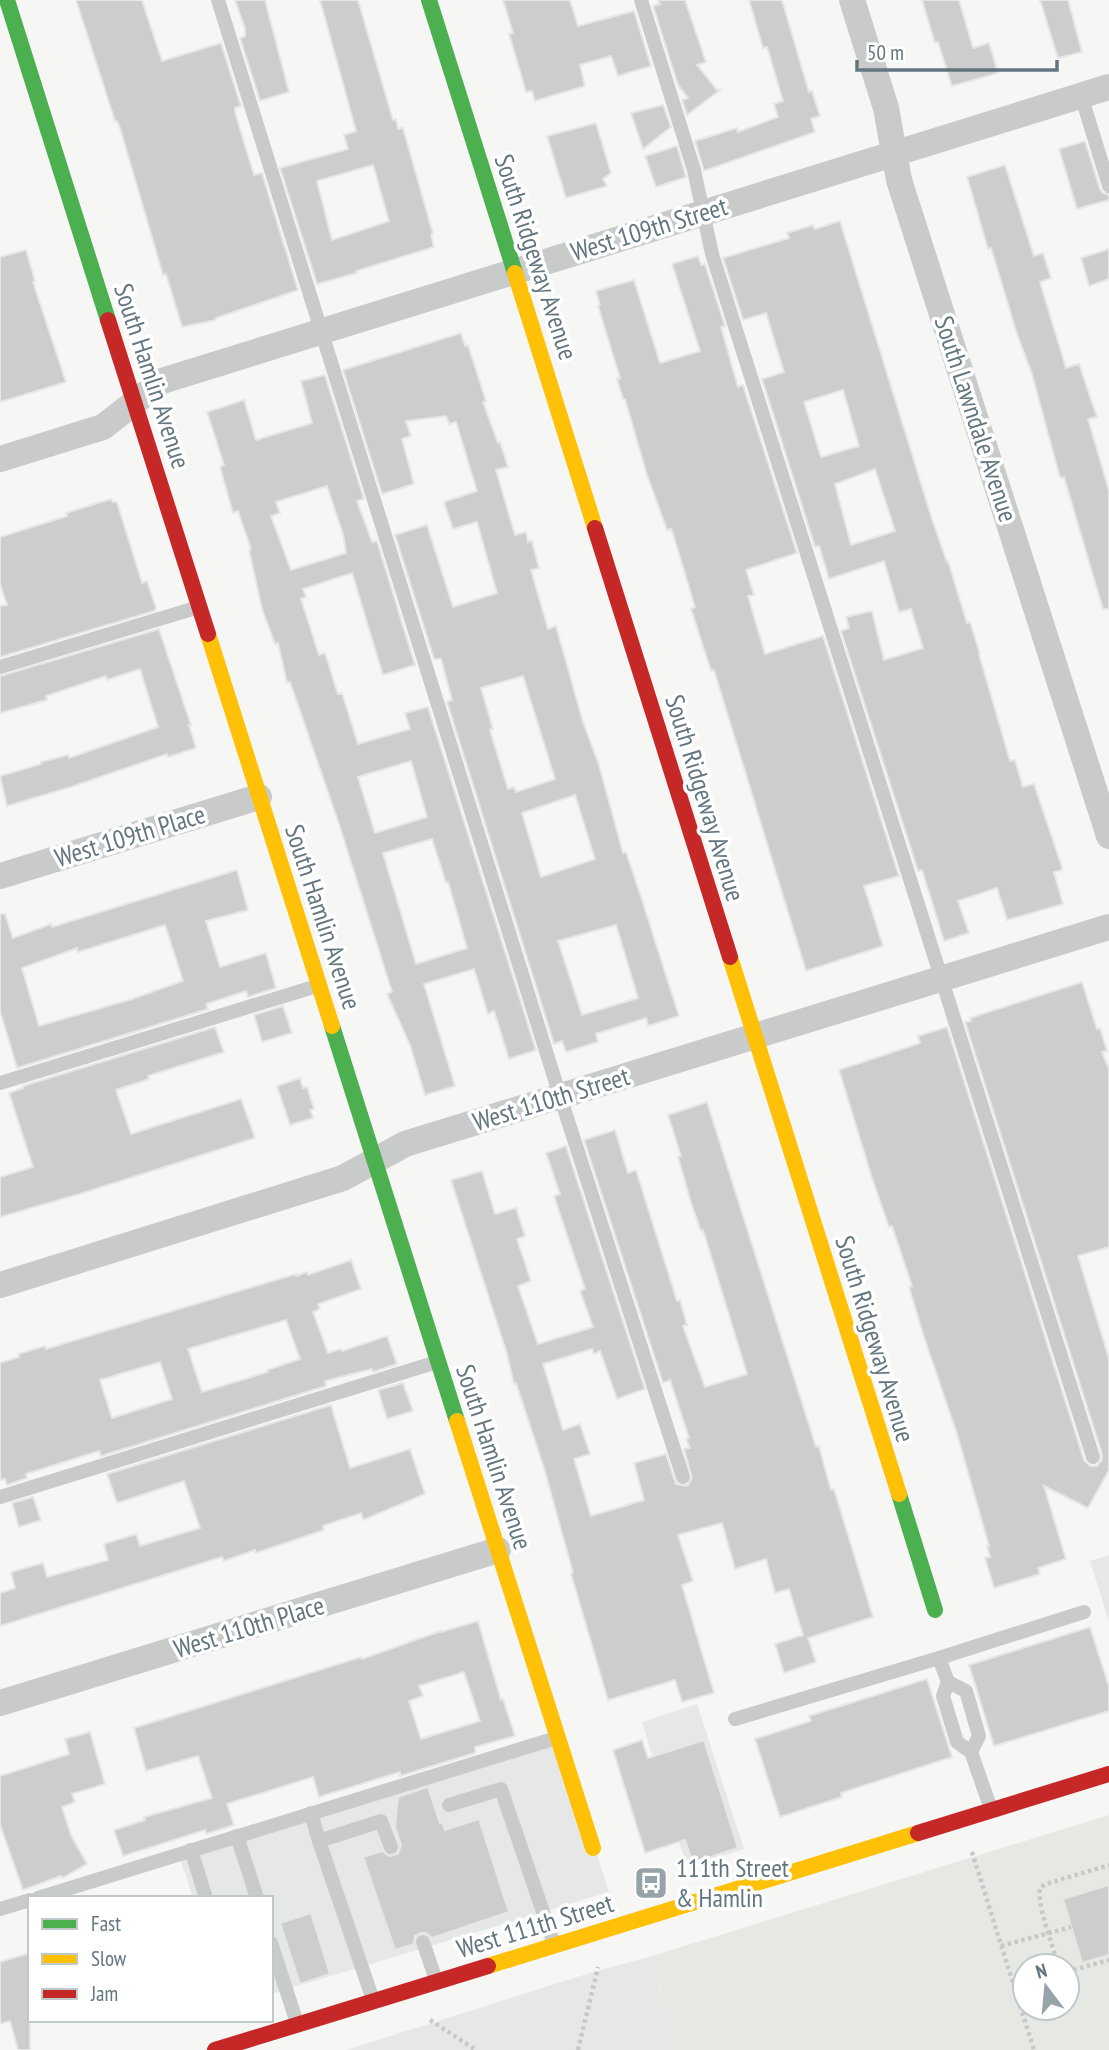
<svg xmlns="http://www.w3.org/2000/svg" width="1109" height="2050" font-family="'PT Sans Narrow',sans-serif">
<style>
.built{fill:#e6e8e7}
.green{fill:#e6e8e3;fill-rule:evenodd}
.building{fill:#cccece;stroke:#e6e6e5;stroke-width:2;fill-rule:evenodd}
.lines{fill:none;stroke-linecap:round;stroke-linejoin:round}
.path{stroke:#c7c8c9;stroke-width:4.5;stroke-dasharray:3.5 3.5;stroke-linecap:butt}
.lane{stroke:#c9cbcb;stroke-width:14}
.street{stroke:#c9cbcb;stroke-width:26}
.fast{stroke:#4caf50;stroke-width:16}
.slow{stroke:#ffc107;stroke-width:16}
.jam{stroke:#c62828;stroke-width:16}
.labels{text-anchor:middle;stroke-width:7;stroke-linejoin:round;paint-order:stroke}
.street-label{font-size:26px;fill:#63767f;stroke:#fff}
.poi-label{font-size:26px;fill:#63767f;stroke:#fff;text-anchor:start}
</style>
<rect width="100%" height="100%" fill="#f6f6f5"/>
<g class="built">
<path d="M1109,1555V1622L1090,1561Z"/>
<path d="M697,1704L744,1849L687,1868L642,1722Z"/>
<path d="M558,1731L609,1892L271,1994V1898H193L178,1852Z"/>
<path d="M649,1957L678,2050H346L593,1972Z"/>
</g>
<path class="green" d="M1109,1815V2050H678L649,1957ZM1025,1966H1067V2008H1025Z"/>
<g class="building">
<path d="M76,0H142L162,61L221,43L241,106L235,108V112L254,175L262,173L298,290L216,318V320L182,327L166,274L163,275L120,128L117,121H115Z"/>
<path d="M235,0H265L289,92L260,101L240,38L245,36V29Z"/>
<path d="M320,0H358L393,120L396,119L398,129L403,128L433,234L431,235L434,247L356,271L357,273L317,284L280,168L348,149L344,135L356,131ZM373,165L389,221L332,240L317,181Z"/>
<path d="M503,0H570L578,26L634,11L651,66L618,76L611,56L580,65L585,86L535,101L532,91L526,92L509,34L513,33Z"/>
<path d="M658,0H685L706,62L697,65L717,90H720L687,115L682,100L688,98L678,85L653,6L660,4Z"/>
<path d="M749,0H782L809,92L812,91L820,116L811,119L815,132L704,171L695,141L737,128L738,132L778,117L774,104L783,101L767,47L763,48Z"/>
<path d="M922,0H959L973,48L989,43L998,73L952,86L938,42L935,43Z"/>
<path d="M1040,0H1068L1082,52L1058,58Z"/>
<path d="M663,105L671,127L643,149L631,113Z"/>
<path d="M596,123L611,173L603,179L607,186L566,198L547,136Z"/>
<path d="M1085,141L1100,189L1103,193L1109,195V200L1077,209L1059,149Z"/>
<path d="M677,146L686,177L656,187L645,156Z"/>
<path d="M1005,165L1034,256L1043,253L1051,278L1040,282L1066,368L1079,364L1097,417L1088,419L1109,491V609H1103L1064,477L1061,478L1059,474L1032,374L1017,334L991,248L988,249L967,177Z"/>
<path d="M840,221L932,519L947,562L948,561L967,623L970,622L980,654H979L1010,761L1015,760L1023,787L1034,784L1062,867V870L1054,872L1063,904L1007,920L997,888L958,901L969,933L944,941L922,870L918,871L841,631L849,628L846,617L872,611L884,660L923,648L911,609L899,612L884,561L829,579L819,546L815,547L762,379L784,372L766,313L743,320L723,258L789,238L787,233L813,225L815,229ZM843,390L859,446L821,457L804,402ZM875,469L895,531L851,545L835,484Z"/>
<path d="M1109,249V279L1089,286L1081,258Z"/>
<path d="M26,250L35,281L33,282L66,382L0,402V257Z"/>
<path d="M698,256L701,265L705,264L725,326L721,327L738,387L743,385L797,553L746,570L754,595L748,596L765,654L823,636L899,876L864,886L883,946L806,971L714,670L711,671L691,609L695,607L673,534L671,529L667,530L647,475L625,399H623L617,379L620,378L598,306L600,305L596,291L634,280L660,363L700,351L672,264Z"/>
<path d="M461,333L465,346L468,345L486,401L483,402L498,443L500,442L508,467L496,470L515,535L526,532L528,542L532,541L539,568L531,570L548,629L556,626L583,722L599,765L623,853L626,852L643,903L679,1016L648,1026L646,1018L596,1034L598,1042L566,1052L562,1041L554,1044L447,702L452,700L441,659H434L395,535L427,525L453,607L497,593L477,522L453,529L444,502L477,491L456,422L449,424L446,416L406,421L411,436L402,439L414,484L382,494L343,370ZM523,676L555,779L516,792L514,787L508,789L490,730L493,729L481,688ZM575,795L595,859L541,877L522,813ZM616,925L638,998L582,1015L558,941Z"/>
<path d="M325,375L364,499L357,501L372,542L377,541L415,665L383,675L352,573L303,589L306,597L301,599L319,655L325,653L338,694L342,693L358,744L410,729L405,713L428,707L536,1050L509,1059L494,1011L488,1014L474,969L424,984L455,1086L425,1095L410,1045L387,994L392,992L339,824L290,682L287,683L278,643L275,644L262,609L249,550L251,549L238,511L233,513L220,467L224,465L207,412L244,400L256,440L312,423L301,381ZM327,486L343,534L346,553L291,570L271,516L280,513L276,502ZM411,761L427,817L375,833L358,777ZM432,839L446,883L448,882L467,948L416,964L383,853Z"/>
<path d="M111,499L113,502H117L142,583L147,581L156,608L154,611L0,657V606L7,605L0,584V537L67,516L66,513Z"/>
<path d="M159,629L191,725H189L196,748L168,757L167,754L71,787L7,806L0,776L41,764V762L68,755L69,758L158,727L140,669L107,680L106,676L46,696L47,700L0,713V676Z"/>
<path d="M237,870L248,910L206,921L220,967L266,953L276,988L248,997L246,991L206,1004L208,1009L17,1068L0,1011V914H5L13,938L51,924L52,927ZM165,925L183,981L132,999L39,1026L22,968L77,948L78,952Z"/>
<path d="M1082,982L1097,1029L1100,1028L1107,1051L1102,1052L1109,1069V1247L1078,1256L1109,1359V1470L1088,1508L1044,1486L1066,1559L1038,1568L1040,1574L994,1588L985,1558L990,1557L987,1546H989L957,1434L924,1337L909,1287L912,1286L892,1226L889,1227L871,1175L839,1070L920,1043L918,1036L947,1027L1084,1460L1090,1466H1097L1102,1460V1454L965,1022L971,1021L970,1018Z"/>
<path d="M283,1006L292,1033L262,1042L254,1015Z"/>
<path d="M215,1027L224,1052L148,1076L149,1079L116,1090L131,1134L241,1099L255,1138L83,1193L0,1217V1177L33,1167L9,1093L23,1088V1086Z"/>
<path d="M300,1078L303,1088L307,1087L314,1109L310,1110L313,1118L290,1125L277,1086Z"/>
<path d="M707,1102L816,1447L819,1446L831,1490L834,1489L873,1617L808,1638L816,1662L784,1673L775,1644L803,1635L789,1589L775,1593L766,1559L735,1569L722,1523L678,1535L693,1581L682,1585L714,1693L682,1702L675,1680L608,1700L571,1574L573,1573L544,1468L516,1383L514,1384L507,1354L451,1180L482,1171L495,1214L516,1208L525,1236L517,1239L531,1281L518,1286L538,1344L593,1327L580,1291L585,1289L554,1196L560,1194L546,1153L566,1146L645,1389L617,1399L600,1351L594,1354L592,1349L543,1364L563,1430L580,1424L590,1454L574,1459L591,1516L644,1500L634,1463L666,1454L676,1484L687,1486L692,1478L684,1449L690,1448L686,1439L689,1438L670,1380L663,1383L584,1140L615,1130L628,1173L636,1170L677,1301L680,1300L687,1325L683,1326L705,1387L747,1374L703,1230L701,1231L691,1203L678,1157L681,1156L668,1115Z"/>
<path d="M351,1260L361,1289L318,1304L320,1309L313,1312L328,1353L341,1349L342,1351L387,1336L397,1364L373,1372L372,1369L325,1381L326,1386L101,1456L99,1451L26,1474L27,1478L7,1485L5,1479L0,1480V1363L19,1357L18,1354L45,1346L46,1349L296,1274V1276L307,1272L308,1275ZM286,1320L300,1359L267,1370L268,1372L202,1392L188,1349ZM160,1362L172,1399L112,1418L100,1380Z"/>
<path d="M403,1383L413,1411L387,1419L378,1390Z"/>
<path d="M331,1405L350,1468L410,1449L425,1494L363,1520L361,1513L323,1526L324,1530L256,1553L255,1550L224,1561L222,1557L0,1626V1593L15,1588L11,1572L43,1563L47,1577L108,1560L104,1544L136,1534L140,1546L200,1528L184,1481L117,1503L107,1474Z"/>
<path d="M33,1497L41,1520L19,1527L12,1503Z"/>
<path d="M478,1621L501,1700L503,1699L515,1736L475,1747V1753L400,1776V1772L319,1797L313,1777L227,1804L234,1825L206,1834L205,1830L123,1856L114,1830L145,1820L144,1817L212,1798L198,1756L146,1771L134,1728L361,1657L362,1659L441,1631V1632ZM464,1672L480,1721L421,1739L409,1701L423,1696L419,1686Z"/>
<path d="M1090,1627L1109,1687V1711L994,1746L969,1665Z"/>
<path d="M927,1679L952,1757L841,1793L842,1797L780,1817L755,1739L811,1721L809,1716Z"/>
<path d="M90,1732L105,1784L72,1794L75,1802L62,1807L71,1835L87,1864L62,1878L61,1876L23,1890L0,1825V1776L69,1754L65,1739Z"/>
<path d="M642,1740L648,1758L704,1740L738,1848L693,1863L685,1840L645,1853L613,1750Z"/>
<path d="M428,1787L440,1823L442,1822L445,1830L479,1819L509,1912L432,1938L426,1933H421L415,1936L414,1944L395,1950L363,1857L382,1851L389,1856L398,1854L401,1845L395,1827L398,1797Z"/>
<path d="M1109,1885V1955L1082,1963L1063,1899Z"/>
<path d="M311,1913L330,1974L300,1984L280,1923Z"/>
<path d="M30,1953V2050H18L10,2021L0,2024V1962Z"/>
</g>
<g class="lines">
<g class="path">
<path d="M972,1852L1034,2050"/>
<path d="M1001,1946L1071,1927"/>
<path d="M1061,1966L1057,1962C1052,1942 1037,1907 1040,1888L1046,1884L1109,1865"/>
<path d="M1067,1969L1070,1971L1109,1960"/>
<path d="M430,2020L476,2050"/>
<path d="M578,2050L598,1967"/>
</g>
<g class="lane">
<path d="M218,0L560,1096L683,1477"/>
<path d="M641,0L694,170L712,254L1093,1457"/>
<path d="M1081,95L1109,186"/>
<path d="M0,667L199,607"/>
<path d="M0,1083L317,986"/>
<path d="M0,1497L437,1362"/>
<path d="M948,1682L939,1658L1084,1612"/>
<path d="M735,1719L939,1658"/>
<path d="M971,1752L979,1736L966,1691L948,1682L943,1696L957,1742L971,1752L991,1809"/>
<path d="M449,1805L501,1789L554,1944"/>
<path d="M311,1813L319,1841"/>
<path d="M237,1836L257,1898"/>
<path d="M191,1850L206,1898"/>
<path d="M38,1898L556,1738"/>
<path d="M0,1909L30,1900"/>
<path d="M423,1942L436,1980"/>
<path d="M271,1943L297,2023"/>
<path d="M373,2000L319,1841L381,1821L391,1847"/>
</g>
<g class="street">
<path d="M852,0L886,108L899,180L1109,836"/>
<path d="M0,459L103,427L162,381L1109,87"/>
<path d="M0,876L259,797"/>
<path d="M0,1285L343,1178L405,1144L1109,927"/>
<path d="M0,1703L498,1550"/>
</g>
<g class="fast">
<path d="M7,0L108,320"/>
<path d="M429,0L515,273"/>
<path d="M332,1026L457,1421"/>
<path d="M899,1494L935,1610"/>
</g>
<g class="slow">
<path d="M515,273L595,528"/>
<path d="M208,634L332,1026"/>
<path d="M730,957L899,1494"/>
<path d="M457,1421L593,1848"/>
<path d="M488,1966L918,1833"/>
</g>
<g class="jam">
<path d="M108,320L208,634"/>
<path d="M595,528L730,957"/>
<path d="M918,1833L1109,1774"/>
<path d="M215,2050L488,1966"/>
</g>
</g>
<defs>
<symbol id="bus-square" viewBox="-11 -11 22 22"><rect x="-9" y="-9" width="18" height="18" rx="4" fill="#96a3a8" stroke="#fff"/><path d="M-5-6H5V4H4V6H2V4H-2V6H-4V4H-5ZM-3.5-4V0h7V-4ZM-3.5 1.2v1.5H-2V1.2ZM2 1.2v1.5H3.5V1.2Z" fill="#fff"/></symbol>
</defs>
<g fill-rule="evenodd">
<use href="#bus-square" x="632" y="1864" width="38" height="38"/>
</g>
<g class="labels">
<g class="street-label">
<text transform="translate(649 229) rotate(-17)" y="9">West 109th Street</text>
<text transform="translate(536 257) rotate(72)" y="9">South Ridgeway Avenue</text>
<text transform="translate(152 376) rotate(72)" y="9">South Hamlin Avenue</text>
<text transform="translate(976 419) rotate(72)" y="9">South Lawndale Avenue</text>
<text transform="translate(705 798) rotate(73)" y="9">South Ridgeway Avenue</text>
<text transform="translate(130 836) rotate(-17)" y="9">West 109th Place</text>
<text transform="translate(323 917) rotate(72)" y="9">South Hamlin Avenue</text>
<text transform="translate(551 1099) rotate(-17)" y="9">West 110th Street</text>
<text transform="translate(875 1339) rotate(73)" y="9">South Ridgeway Avenue</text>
<text transform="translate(494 1457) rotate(72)" y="9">South Hamlin Avenue</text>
<text transform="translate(249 1627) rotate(-17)" y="9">West 110th Place</text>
<text transform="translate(535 1926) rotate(-17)" y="9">West 111th Street</text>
</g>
<g class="poi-label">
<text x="676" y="1877">111th Street<tspan x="676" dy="30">&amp; Hamlin</tspan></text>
</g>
</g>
<rect x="28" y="1896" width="245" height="126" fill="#ffffff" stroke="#c1c8cc" stroke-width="2"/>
<rect x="42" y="1919" width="35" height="10" fill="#4caf50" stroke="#c1c8cc" stroke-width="2"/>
<text x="91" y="1931" font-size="21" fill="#63767f">Fast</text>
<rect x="42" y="1954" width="35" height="10" fill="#ffc107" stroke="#c1c8cc" stroke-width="2"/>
<text x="91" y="1966" font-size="21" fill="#63767f">Slow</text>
<rect x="42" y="1989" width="35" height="10" fill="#c62828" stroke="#c1c8cc" stroke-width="2"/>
<text x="91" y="2001" font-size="21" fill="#63767f">Jam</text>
<g transform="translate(1046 1987) rotate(344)"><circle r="33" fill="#ffffff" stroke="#c1c8cc" stroke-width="2"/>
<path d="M0-5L12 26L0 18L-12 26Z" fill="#96a3a8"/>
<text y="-10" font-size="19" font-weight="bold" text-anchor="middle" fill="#63767f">N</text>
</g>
<path d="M857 60v10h200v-10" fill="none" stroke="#63767f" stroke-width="3.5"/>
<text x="867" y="60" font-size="21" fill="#63767f" stroke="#ffffff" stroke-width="5" paint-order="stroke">50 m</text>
</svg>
